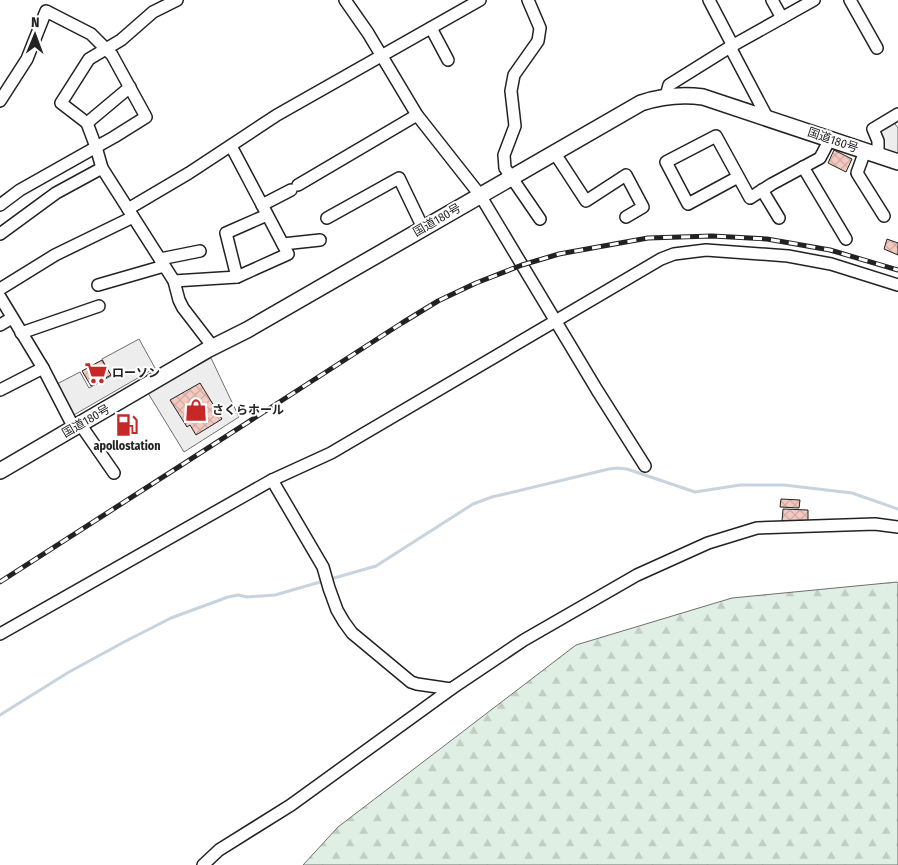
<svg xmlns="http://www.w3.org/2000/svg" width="898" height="865" font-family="'Fira Sans Condensed','Noto Sans JP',sans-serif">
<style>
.forest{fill:url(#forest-firs);stroke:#6f6f6f}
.parking{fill:#ededed;stroke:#6f6f6f}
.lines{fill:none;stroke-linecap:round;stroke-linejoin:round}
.stream{stroke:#c7d3dd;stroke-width:3}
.building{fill:url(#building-cross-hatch);stroke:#222}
.minor-casing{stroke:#222;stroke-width:14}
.highway-casing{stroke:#222;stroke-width:18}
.minor{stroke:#fff;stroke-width:11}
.highway{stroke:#fff;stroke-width:15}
.rail-casing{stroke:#222;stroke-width:5}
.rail{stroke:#fff;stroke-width:3;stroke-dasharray:9;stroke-linecap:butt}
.labels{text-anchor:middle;stroke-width:4;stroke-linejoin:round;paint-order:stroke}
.street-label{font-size:12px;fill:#222;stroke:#fff}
.poi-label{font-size:12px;font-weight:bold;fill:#222;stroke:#fff;text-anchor:start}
</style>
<defs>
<pattern id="forest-firs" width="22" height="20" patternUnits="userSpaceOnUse" patternTransform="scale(1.25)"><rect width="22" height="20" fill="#e0efe3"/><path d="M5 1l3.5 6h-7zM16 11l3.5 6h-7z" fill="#c0cdc2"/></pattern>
<pattern id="building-cross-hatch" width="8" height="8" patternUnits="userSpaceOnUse" patternTransform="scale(1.25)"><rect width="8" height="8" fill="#f3c9c0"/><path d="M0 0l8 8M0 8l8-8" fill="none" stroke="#d0aca5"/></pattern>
</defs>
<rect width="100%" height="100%" fill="#fff"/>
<path class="forest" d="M897,582L898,583V865H303L338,827L576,645L732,598Z"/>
<g class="parking">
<path d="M893,121L898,128V155L885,151L879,127Z"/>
<path d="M139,339L155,368L72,416L55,385L80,372L89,388L111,376L102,359Z"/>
<path d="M211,358L239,417L184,452L148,393Z"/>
</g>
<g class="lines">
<path class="stream" d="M0,715L69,672L124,642L171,618L228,597L238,595L247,597L275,595L376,566L473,504L492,497L609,469L617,468L627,469L695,492L740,485H784L852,493L898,509"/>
</g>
<g class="building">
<path d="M834,150L852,159L846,172L828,163Z"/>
<path d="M887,239L898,243V255L884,249Z"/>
<path d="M102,360L111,375L91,386L82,371Z"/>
<path d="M200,383L222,419L196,435L190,425L187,427L170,400Z"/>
<path d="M781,499L800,500L799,508L780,507Z"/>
<path d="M783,509L808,510V522L782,521Z"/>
</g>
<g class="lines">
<defs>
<g id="minor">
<path d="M177,0L153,12L121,40L89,59L61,103L87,123L96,147L102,168L174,281L179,300L183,308L213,347"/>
<path d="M345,0L368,33L417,115L480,195L597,390L645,466"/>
<path d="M528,0L540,28L538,41L514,75L511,91L515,126L504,155L505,168L540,219"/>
<path d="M709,0L733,46"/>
<path d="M772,0L782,18"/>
<path d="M850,0L877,48"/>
<path d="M431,28L448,60"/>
<path d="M730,47L768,119"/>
<path d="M666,96L669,85L730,47L814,0"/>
<path d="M0,101L27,59L46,11L91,34L112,55L146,117L114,137L20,190L0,205"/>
<path d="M87,123L130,87"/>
<path d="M865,151L857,173L884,216"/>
<path d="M554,152L586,201L626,175L643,207L626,217"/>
<path d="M878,155V141L873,129L898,114"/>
<path d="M803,167L846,239"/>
<path d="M738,177L688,204L666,162L716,136L750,198L772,184L820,158L830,139"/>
<path d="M298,185L417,115"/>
<path d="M762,190L779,218"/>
<path d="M262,205L291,190"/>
<path d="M128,209L189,173L277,115L480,0"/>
<path d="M327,218L399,178L423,228"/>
<path d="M0,234L56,193L102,168"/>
<path d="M283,244L320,240"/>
<path d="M160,259L200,251"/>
<path d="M237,277L226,233L267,215"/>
<path d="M174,281L237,277L288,254L231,146"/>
<path d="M98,285L164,266"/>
<path d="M0,289L55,255L133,217"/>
<path d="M0,297L43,368L74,428"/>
<path d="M0,325L12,318"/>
<path d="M21,333L99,306"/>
<path d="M0,390L43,368"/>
<path d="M80,424L114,473"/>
<path d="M272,480L323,567L329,588L337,610L344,622L352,633L411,682L417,684L451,689"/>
<path d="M0,634L272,480L331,453L661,259L674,254L706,250L788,256L831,264L898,285"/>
<path d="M203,865L219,850L291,805L451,689L524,640L637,575L708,543L757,528L875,524L898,527"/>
</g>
<path id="highway" d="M0,471L207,350L247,330L641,103C662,96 681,94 703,97L898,162"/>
</defs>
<use href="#minor" class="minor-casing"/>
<use href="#highway" class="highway-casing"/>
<use href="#minor" class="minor"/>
<use href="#highway" class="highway"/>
<defs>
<path id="rail" d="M0,582L402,323L438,301L476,283L522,265L559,254L648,238L712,236L767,239L830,250L898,270"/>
</defs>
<use href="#rail" class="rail-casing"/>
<use href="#rail" class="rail"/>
</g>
<defs>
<symbol id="supermarket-bare" viewBox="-9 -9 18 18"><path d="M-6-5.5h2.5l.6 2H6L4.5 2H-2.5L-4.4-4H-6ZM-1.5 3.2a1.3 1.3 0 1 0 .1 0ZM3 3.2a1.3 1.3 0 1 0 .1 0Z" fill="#c62828" stroke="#fff" stroke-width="2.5" paint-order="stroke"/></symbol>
<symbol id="shop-bare" viewBox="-9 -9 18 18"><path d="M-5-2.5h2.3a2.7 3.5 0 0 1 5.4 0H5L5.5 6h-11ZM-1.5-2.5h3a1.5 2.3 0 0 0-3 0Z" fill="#c62828" stroke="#fff" stroke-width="2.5" paint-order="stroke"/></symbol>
<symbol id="fuel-bare" viewBox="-9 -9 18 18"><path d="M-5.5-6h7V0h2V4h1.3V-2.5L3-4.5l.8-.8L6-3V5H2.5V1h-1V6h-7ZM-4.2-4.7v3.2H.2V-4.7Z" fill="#c62828" stroke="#fff" stroke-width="2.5" paint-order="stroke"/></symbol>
</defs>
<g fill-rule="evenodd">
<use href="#supermarket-bare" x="80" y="357" width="32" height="32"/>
<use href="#shop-bare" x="180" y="394" width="32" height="32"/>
<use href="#fuel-bare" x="111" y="409" width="32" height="32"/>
</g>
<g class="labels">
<g class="street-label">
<text transform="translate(833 140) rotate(19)" y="4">国道180号</text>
<text transform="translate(437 220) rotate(-30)" y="4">国道180号</text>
<text transform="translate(86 421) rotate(-30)" y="4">国道180号</text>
</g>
<g class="poi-label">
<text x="112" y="377">ローソン</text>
<text x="212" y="414">さくらホール</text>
<text x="127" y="450" text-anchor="middle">apollostation</text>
</g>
</g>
<g transform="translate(35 35) rotate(1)" stroke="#ffffff" stroke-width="4" paint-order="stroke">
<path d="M0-4L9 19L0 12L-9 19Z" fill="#222222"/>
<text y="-8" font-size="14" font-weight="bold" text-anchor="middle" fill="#222222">N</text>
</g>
</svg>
